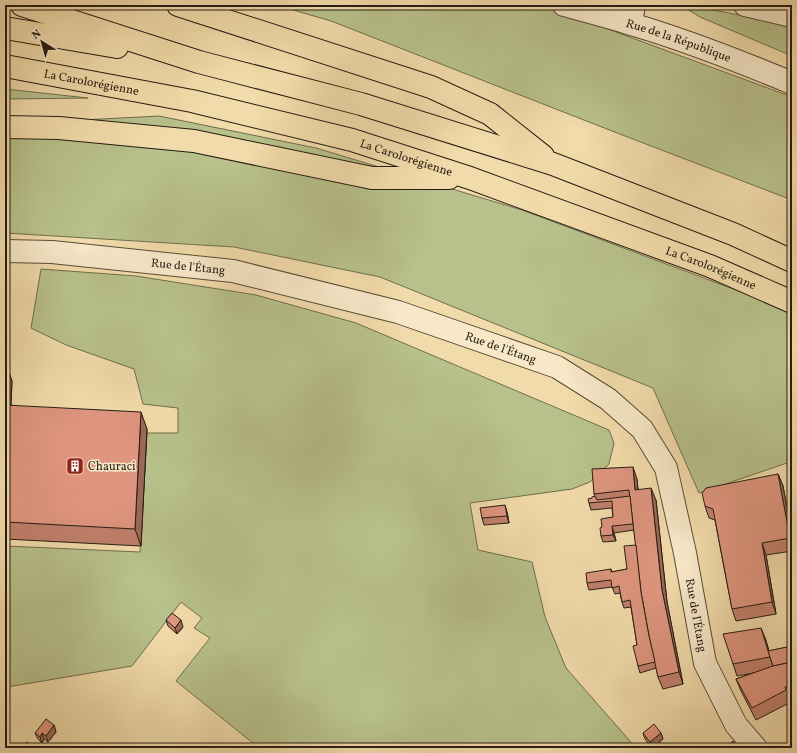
<svg xmlns="http://www.w3.org/2000/svg" width="797" height="753" font-family="Vollkorn,serif">
<style>
.green{fill:#b8c18b;stroke:#6e6e4e}
.lines{fill:none;stroke-linecap:round;stroke-linejoin:round}
.minor-casing{stroke:#584c38;stroke-width:24}
.motorway-casing{stroke:#251c12;stroke-width:24}
.minor{stroke:#f7e8c8;stroke-width:22}
.motorway{stroke:#f2dbaa;stroke-width:22}
.wall{fill:#c0806d;stroke:#251c12}
.shaded-wall{fill:#9c6859;stroke:#251c12}
.building{fill:#df957f;stroke:#251c12}
.labels{text-anchor:middle;stroke-width:3;stroke-linejoin:round;paint-order:stroke}
.street-label{font-size:12px;fill:#251c12;stroke:#f7e8c8}
.poi-label{font-size:12px;fill:#251c12;stroke:#f7e8c8;text-anchor:start}
</style>
<rect width="100%" height="100%" fill="#f2dbaa"/>
<filter id="stains"><feTurbulence type="fractalNoise" baseFrequency=".005" numOctaves="4"/><feColorMatrix values="0 0 0 0 .2 0 0 0 0 .09 0 0 0 0 .02 0 0 0 .5 -.17"/></filter>
<radialGradient id="worn" r=".72"><stop offset=".6" stop-color="#630" stop-opacity="0"/><stop offset="1" stop-color="#630" stop-opacity=".3"/></radialGradient>
<g class="green">
<path d="M276,5H543L792,97V200L612,131L331,21Z"/>
<path d="M681,5H687L792,25V56L700,17Z"/>
<path d="M5,89L88,98L5,99Z"/>
<path d="M159,116L316,148L522,210L792,311V470L790,462L699,493L653,388L380,277L234,247L5,233V124Z"/>
<path d="M41,269L136,276L256,295L356,323L609,430L614,443L609,464L590,482L572,489L470,503L478,550L532,562L545,617L566,668L636,748H259L176,681L210,638L194,628L202,618L181,602L132,666L7,687L5,686V546L140,552L147,433H178V408L143,404L134,369L66,345L31,328Z"/>
</g>
<g class="lines">
<defs>
<g id="minor">
<path id="s1" d="M564,5C586,11 609,17 631,24C686,40 739,61 792,83"/>
<path d="M745,5L792,16"/>
<path d="M631,23L634,5"/>
<path id="s2" d="M5,251L52,252L233,271L398,312L557,367L608,399L642,429L666,468L685,553L705,663L736,725L756,748"/>
</g>
<g id="motorway">
<path d="M22,5L199,62L361,104L553,164L733,234L792,261"/>
<path d="M178,5L431,87L490,114L543,156"/>
<path d="M5,28L117,47"/>
<path id="s3" d="M5,66L192,101L352,140L470,178L710,266L792,302"/>
<path d="M5,127L59,128L194,141L372,178H449"/>
</g>
</defs>
<use href="#minor" class="minor-casing"/>
<use href="#motorway" class="motorway-casing"/>
<use href="#minor" class="minor"/>
<use href="#motorway" class="motorway"/>
</g>
<g class="wall">
<path d="M5,364H6L12,381L11,405L147,429L141,546L5,539Z"/>
<path d="M778,474L783,486L792,536V551L766,555L776,614L736,621L732,609L715,520L709,518L705,506Z"/>
<path d="M637,479L638,489L656,500L667,602L683,684L663,689L658,677L656,668L640,673L638,666L637,645L631,607L624,608L622,602L620,593L615,594L612,587L589,590L587,583L611,569L612,572L627,569L636,545L634,530L614,533L616,541L603,542L601,536L613,517L612,508L591,510L589,503L592,498L595,496L594,494Z"/>
<path d="M507,512L509,523L484,525L482,518Z"/>
<path d="M166,620L183,627L177,634L168,626Z"/>
<path d="M761,628L769,651L792,646V699H790L791,702L756,720L741,691L736,679L754,673L737,676L733,664Z"/>
<path d="M54,725L56,732L48,742L44,739L42,743L38,739L35,733Z"/>
<path d="M643,733H661L663,739L652,748L645,739Z"/>
</g>
<g class="shaded-wall">
<path d="M6,364L12,381L10,422L5,409V378Z"/>
<path d="M141,412L147,429L141,546L135,529Z"/>
<path d="M633,467L637,479L639,502L635,490Z"/>
<path d="M778,474L783,486L792,536V543L790,538Z"/>
<path d="M651,488L656,500L667,602L683,684L679,672L662,590Z"/>
<path d="M505,505L507,512L509,523L507,516Z"/>
<path d="M612,526L614,533L616,541L613,535Z"/>
<path d="M762,543L766,555L776,614L772,602Z"/>
<path d="M181,620L183,627L177,634L175,628Z"/>
<path d="M761,628L766,640L774,669L770,657Z"/>
<path d="M54,725L56,732L48,742L46,736Z"/>
<path d="M42,733L44,739L42,743L40,737Z"/>
<path d="M661,733L663,739L652,748L650,742Z"/>
</g>
<g class="building">
<path d="M5,364H6L5,378Z"/>
<path d="M5,405L141,412L135,529L5,522Z"/>
<path d="M633,467L635,490L651,488L662,590L679,672L658,677L649,636L641,592L629,490L594,494L592,469Z"/>
<path d="M778,474L790,538L762,543L772,602L732,609L713,509L705,506L702,493L706,488Z"/>
<path d="M595,496L597,500L630,496L633,524L612,526L613,535L601,536L600,528L602,527L601,519L613,517L612,501L589,503L588,499L592,498V497Z"/>
<path d="M505,505L507,516L482,518L480,508Z"/>
<path d="M636,545L641,592L649,636L655,662L638,666L633,646L637,645L630,600L622,602L619,586L612,588L611,580L587,583L586,573L611,569V572L627,569L624,546Z"/>
<path d="M172,613L181,620L175,628L166,620Z"/>
<path d="M761,628L770,657L733,664L723,634Z"/>
<path d="M792,646V662L773,666L768,651Z"/>
<path d="M792,662V686L785,687L786,690L752,708L736,679L773,666Z"/>
<path d="M46,719L54,725L46,736L42,733L40,737L35,733Z"/>
<path d="M654,724L661,733L650,742L643,733Z"/>
<path d="M733,741L739,748H725Z"/>
<path d="M27,742L35,748H27L24,745Z"/>
<path d="M21,743L27,748H17Z"/>
</g>
<defs>
<symbol id="building-square" viewBox="-11 -11 22 22"><rect x="-9" y="-9" width="18" height="18" rx="4" fill="#8f2418" stroke="#f7e8c8"/><path d="M-4-6H4V6H1V3H-1V6H-4ZM-2.5-4.3h1.7v1.8h-1.7ZM.8-4.3h1.7v1.8H.8ZM-2.5-1h1.7V.8h-1.7ZM.8-1h1.7V.8H.8Z" fill="#fff"/></symbol>
</defs>
<g fill-rule="evenodd">
<use href="#building-square" x="65" y="456" width="20" height="20"/>
</g>
<g class="labels">
<g class="street-label">
<text dy="4" stroke="none"><textPath href="#s1" startOffset="120">Rue de la République</textPath></text>
<text dy="4" stroke="none"><textPath href="#s3" startOffset="88">La Carolorégienne</textPath></text>
<text dy="4" stroke="none"><textPath href="#s3" startOffset="412">La Carolorégienne</textPath></text>
<text dy="4" stroke="none"><textPath href="#s2" startOffset="184">Rue de l'Étang</textPath></text>
<text dy="4" stroke="none"><textPath href="#s3" startOffset="736">La Carolorégienne</textPath></text>
<text dy="4" stroke="none"><textPath href="#s2" startOffset="508">Rue de l'Étang</textPath></text>
<text dy="4" stroke="none"><textPath href="#s2" startOffset="869">Rue de l'Étang</textPath></text>
</g>
<g class="poi-label">
<text x="88" y="470">Chauraci</text>
</g>
</g>
<rect width="797" height="753" fill="none" stroke="#f2dbaa" stroke-width="20"/>
<rect x="6" y="6" width="785" height="741" fill="none" stroke="#251c12" stroke-width="2"/>
<rect x="10" y="10" width="777" height="733" fill="none" stroke="#251c12"/>
<g transform="translate(42 42) rotate(323)" stroke="#f7e8c8" stroke-width="3" paint-order="stroke">
<path d="M0-3L7 15L0 10L-7 15Z" fill="#251c12"/>
<text y="-6" font-size="11" font-weight="bold" text-anchor="middle" fill="#251c12">N</text>
</g>
<rect width="100%" height="100%" filter="url(#stains)"/>
<rect width="100%" height="100%" fill="url(#worn)"/>
</svg>
